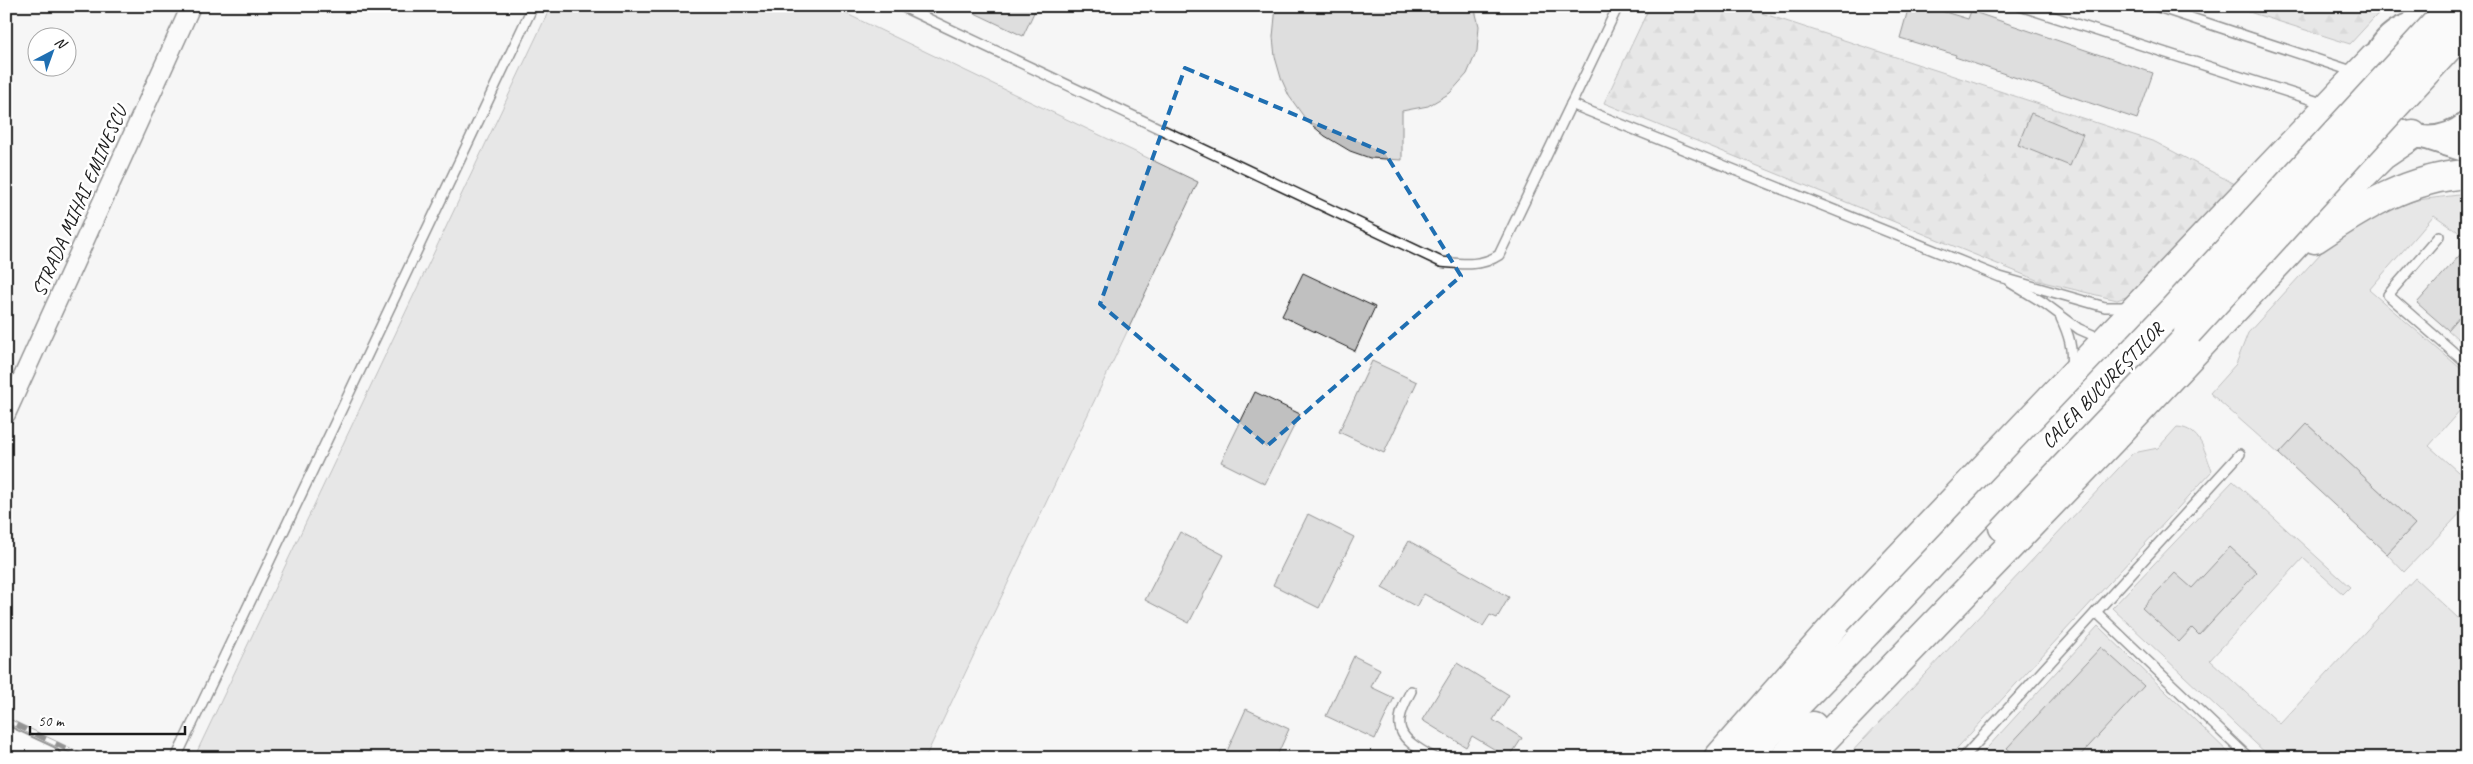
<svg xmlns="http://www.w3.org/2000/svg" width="2473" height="764" font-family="Caveat,sans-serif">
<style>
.green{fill:#d6d6d6;stroke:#797979}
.forest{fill:url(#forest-firs);stroke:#797979}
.building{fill:#c0c0c0;stroke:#1c1c1c}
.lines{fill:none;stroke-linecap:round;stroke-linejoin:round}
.service-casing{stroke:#1c1c1c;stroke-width:12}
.minor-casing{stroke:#1c1c1c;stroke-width:21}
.tertiary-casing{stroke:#1c1c1c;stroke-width:26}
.trunk-casing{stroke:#1c1c1c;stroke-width:31}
.service{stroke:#fff;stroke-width:9}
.minor{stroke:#fff;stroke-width:18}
.tertiary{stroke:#fff;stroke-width:22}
.trunk{stroke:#fff;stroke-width:28}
.rail-casing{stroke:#1c1c1c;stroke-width:5.5}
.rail{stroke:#fff;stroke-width:4;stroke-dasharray:11;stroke-linecap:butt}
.trunk-bridge-casing{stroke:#1c1c1c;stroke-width:31;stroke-linecap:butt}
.trunk-bridge{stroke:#fff;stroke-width:28}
.marked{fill:none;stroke:#1f6fb2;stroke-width:4;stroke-dasharray:10 6;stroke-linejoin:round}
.labels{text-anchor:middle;stroke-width:5;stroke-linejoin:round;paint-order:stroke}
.street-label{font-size:20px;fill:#1c1c1c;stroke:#fff}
</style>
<defs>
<pattern id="forest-firs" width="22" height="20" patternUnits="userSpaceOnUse" patternTransform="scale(1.25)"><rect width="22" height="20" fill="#d6d6d6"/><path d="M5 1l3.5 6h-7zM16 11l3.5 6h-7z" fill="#b7b7b7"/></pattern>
</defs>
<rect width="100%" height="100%" fill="#f6f6f6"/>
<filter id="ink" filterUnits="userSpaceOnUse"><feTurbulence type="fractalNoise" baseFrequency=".02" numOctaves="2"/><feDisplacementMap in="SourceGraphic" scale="10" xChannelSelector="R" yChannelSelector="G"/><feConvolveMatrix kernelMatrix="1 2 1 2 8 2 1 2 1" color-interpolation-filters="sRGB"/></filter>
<g filter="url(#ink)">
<g class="green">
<path d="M551,6H830L1198,182L925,758H194Z"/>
<path d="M2467,194V238L2434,215L2369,290L2467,374V402L2429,446L2467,480V506L2404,572L2387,554L2415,524L2307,424L2279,454L2210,393L2236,364L2248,333L2331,242L2384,211L2417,200Z"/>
<path d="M2467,308V347L2448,330Z"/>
<path d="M2177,427C2201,428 2205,453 2212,471L1948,758H1846L2133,453L2158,448Z"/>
<path d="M2233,481L2350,587L2343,594L2303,558L2210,660L2280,724L2415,578L2458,618L2467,610V758H2271L2112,608Z"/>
<path d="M2098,626L2234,758H1978Z"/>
</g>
<g class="forest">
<path d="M1650,6H1740L2155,142L2235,184L2138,293L2117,300L2039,281L1604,103Z"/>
<path d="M2230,6H2385L2350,44Z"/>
</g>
<g class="building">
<path d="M960,6H1037L1023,36Z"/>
<path d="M1276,6H1474L1479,26L1477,51L1467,74L1450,93L1428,106L1402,111V160L1370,158L1350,151L1325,136L1307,121L1289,96L1281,78L1275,57L1273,37Z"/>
<path d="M1909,6H1925L1968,19L1971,11L2153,73L2137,119L1955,57L1956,55L1900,38Z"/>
<path d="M2031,113L2083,134L2070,166L2018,145Z"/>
<path d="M2467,247V308L2448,330L2417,303Z"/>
<path d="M1303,273L1375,307L1355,351L1282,316Z"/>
<path d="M1372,361L1417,382L1384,453L1339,432Z"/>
<path d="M1255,392L1300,414L1265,484L1221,462Z"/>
<path d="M2307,424L2415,524L2387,554L2279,454Z"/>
<path d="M1308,514L1354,537L1319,608L1273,585Z"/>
<path d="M1180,532L1224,555L1189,623L1145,600Z"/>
<path d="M1409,541L1509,597L1497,618L1490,615L1483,626L1424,594L1417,607L1382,588Z"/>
<path d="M2230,547L2257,572L2199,635L2192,628L2179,642L2142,608L2175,573L2192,588Z"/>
<path d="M2101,647L2144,686L2078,758H2018L2007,748Z"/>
<path d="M1354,656L1380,669L1371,687L1394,698L1375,739L1326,716Z"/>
<path d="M1457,663L1509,695L1493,720L1522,738L1509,758L1472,736L1466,747L1422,720Z"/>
<path d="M1246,709L1289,729L1276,758H1224Z"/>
</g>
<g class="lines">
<defs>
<g id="service">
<path d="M901,6L1441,262C1462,264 1481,267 1499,255L1618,6"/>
<path d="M2020,6L2325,104"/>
<path d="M2155,6L2355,72"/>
<path d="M1571,104L2000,277L2105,307H2128"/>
<path d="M2439,236L2388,295L2467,364"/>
<path d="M2011,283L2044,303L2079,329L2102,339"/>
<path d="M2061,318C2069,335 2073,348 2071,367"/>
<path d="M2096,612L2249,758"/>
<path d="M1411,691C1391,728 1397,737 1434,758"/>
<path d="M176,758L533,6"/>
<path d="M1963,758L2240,454"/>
</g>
<path id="minor" d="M6,414L191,6"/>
<g id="tertiary">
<path d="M2433,23C2359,16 2348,126 2421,137C2438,139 2454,134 2467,123"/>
<path d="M2427,138L2467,151"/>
<path d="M6,738L49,758"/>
</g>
<g id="trunk">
<path d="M2416,23L2431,6"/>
<path d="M2315,239C2362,207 2409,178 2467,174"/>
<path d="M2003,527L2188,332"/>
<path d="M1718,758L1837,623L2374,58"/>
<path d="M1745,758L1858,642"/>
<path d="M1784,758L1813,726"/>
<path d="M1806,758L2112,440L2321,217L2382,156L2413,135"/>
</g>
</defs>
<use href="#service" class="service-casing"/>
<use href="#minor" class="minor-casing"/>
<use href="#tertiary" class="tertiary-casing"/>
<use href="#trunk" class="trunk-casing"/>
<use href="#service" class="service"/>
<use href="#minor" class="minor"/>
<use href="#tertiary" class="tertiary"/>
<use href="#trunk" class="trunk"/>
<defs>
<path id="rail" d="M6,720L86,758"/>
</defs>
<use href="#rail" class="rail-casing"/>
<use href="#rail" class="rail"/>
<defs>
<g id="trunk-bridge">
<path d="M2188,332L2467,27"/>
<path d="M1858,642L2174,309L2452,6"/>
</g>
</defs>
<use href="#trunk-bridge" class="trunk-bridge-casing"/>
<use href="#trunk-bridge" class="trunk-bridge"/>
</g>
</g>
<path d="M0 0H2473V764H0ZM1185,68L1385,153L1461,276L1267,446L1100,304Z" fill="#f6f6f6" fill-opacity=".55" fill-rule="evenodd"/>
<path class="marked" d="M1185,68L1385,153L1461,276L1267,446L1100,304Z"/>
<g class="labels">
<g class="street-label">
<text transform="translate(79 201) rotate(-66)" y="7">STRADA MIHAI EMINESCU</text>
<text transform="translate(2102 385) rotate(-46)" y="7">CALEA BUCUREȘTILOR</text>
</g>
</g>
<rect width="2473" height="764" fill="none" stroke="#fff" stroke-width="25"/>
<rect x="12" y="12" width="2448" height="739" fill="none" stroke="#1c1c1c" stroke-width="2" filter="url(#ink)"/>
<g transform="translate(52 52) rotate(41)"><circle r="24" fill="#ffffff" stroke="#a4a4a4"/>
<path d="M0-4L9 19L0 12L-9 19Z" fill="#1f6fb2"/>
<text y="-8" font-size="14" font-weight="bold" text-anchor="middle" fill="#1c1c1c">N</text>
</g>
<path d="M30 726v8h155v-8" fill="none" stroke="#1c1c1c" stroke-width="2.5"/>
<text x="38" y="726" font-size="15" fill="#1c1c1c" stroke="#ffffff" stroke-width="4" paint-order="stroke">50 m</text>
</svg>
